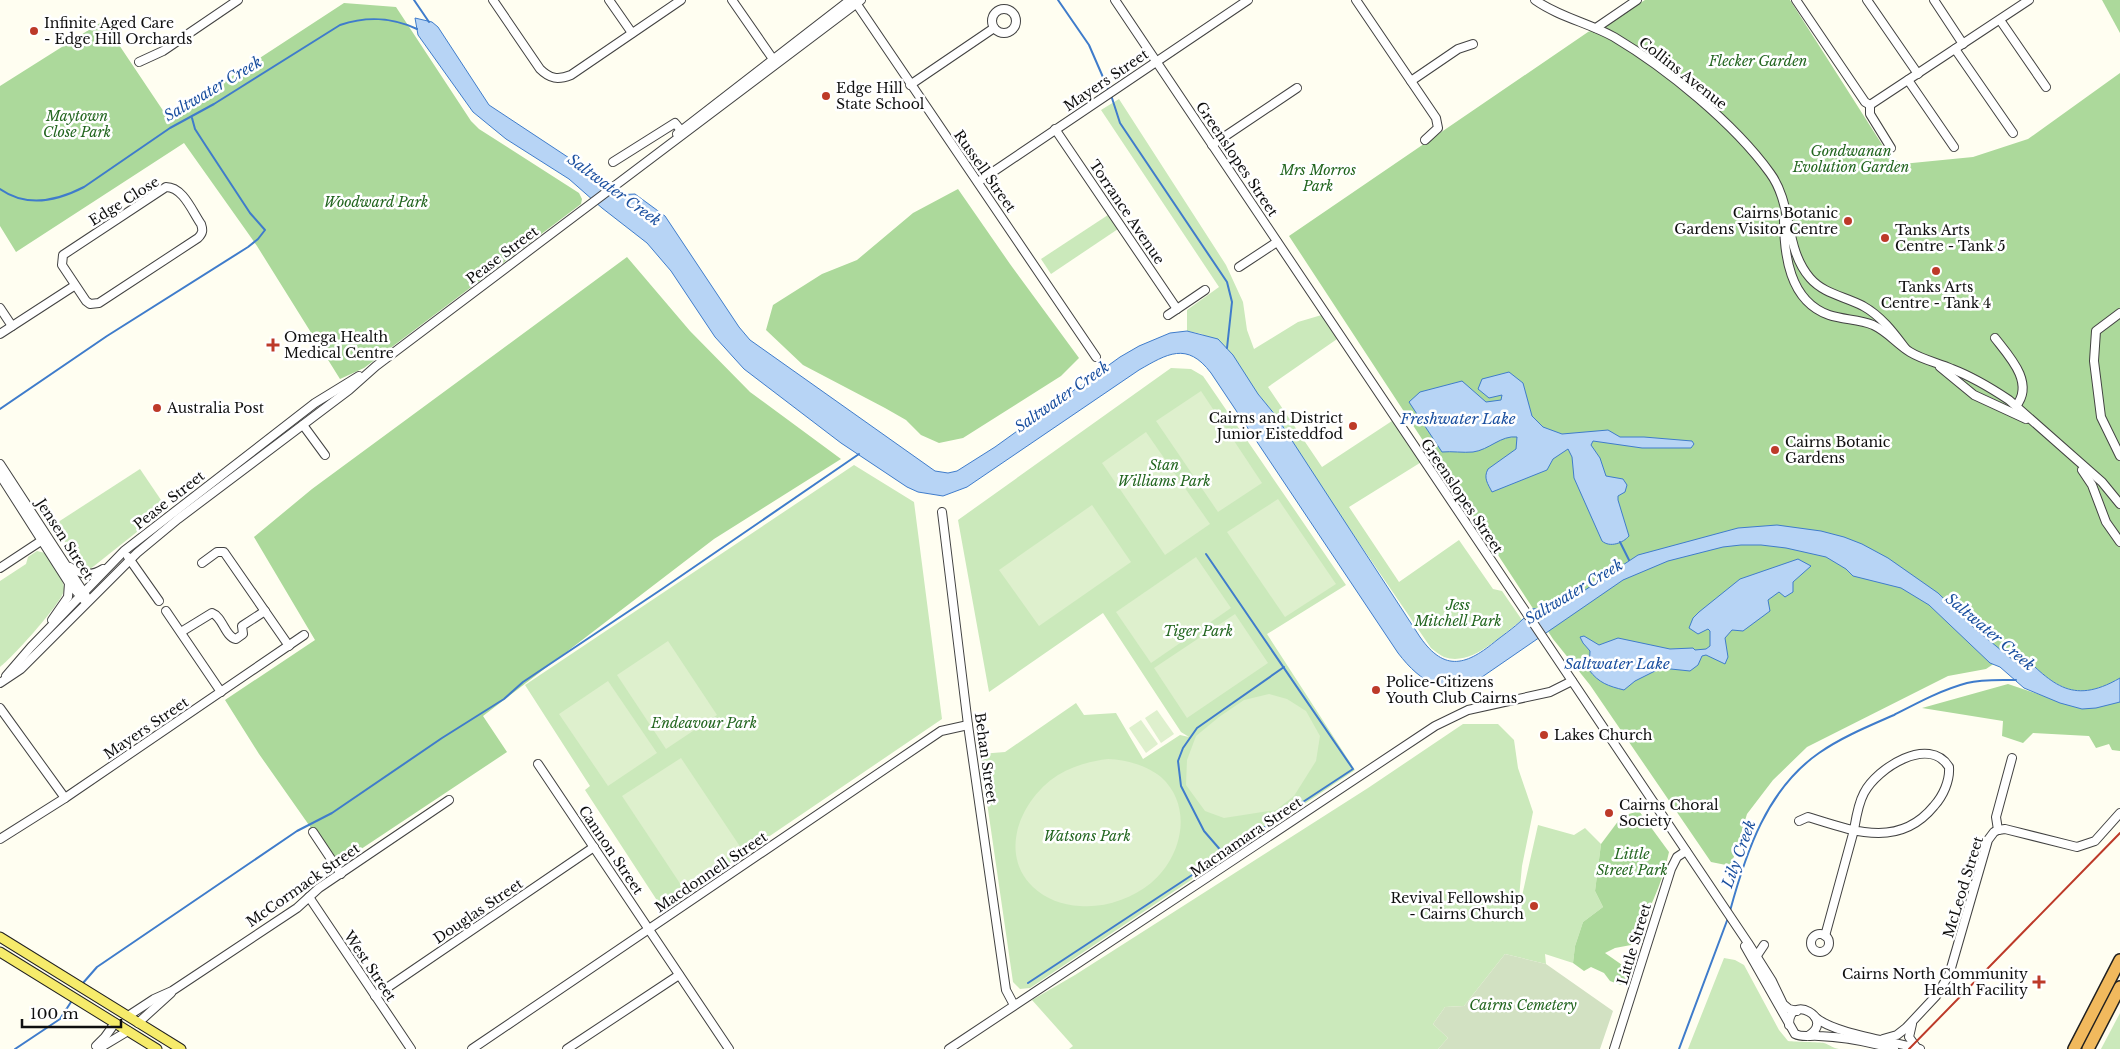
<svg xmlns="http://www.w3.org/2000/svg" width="2120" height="1049" font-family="'Libre Baskerville',serif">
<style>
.green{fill:#cbe9bb}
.forest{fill:#acd99b}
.cemetery{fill:#d2e1c2}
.pitch{fill:#def0cd}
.water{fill:#b7d4f5;stroke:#3f7ccb}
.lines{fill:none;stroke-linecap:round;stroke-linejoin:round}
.stream{stroke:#3f7ccb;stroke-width:2}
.minor-casing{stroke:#424242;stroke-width:10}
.major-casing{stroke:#202020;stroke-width:11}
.highway-casing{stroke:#202020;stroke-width:14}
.minor{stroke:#fff;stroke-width:8}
.major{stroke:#f6eb6b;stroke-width:9}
.highway{stroke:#f1b95d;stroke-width:11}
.rail{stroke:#bd3a29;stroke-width:2}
.poi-dot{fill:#bd3a29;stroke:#fff;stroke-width:2}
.labels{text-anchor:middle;stroke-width:5;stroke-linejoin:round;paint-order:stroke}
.poi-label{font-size:14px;fill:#0f0f0f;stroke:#fff;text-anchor:start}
.park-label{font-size:14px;font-style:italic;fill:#236620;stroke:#fff}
.street-label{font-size:14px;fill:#0f0f0f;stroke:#fff}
.water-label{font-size:15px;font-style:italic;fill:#1a4f9f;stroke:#fff}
</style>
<rect width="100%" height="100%" fill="#fffef1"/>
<g class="green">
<path d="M1119,99L1226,265L1243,302L1247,330L1254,349L1298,322L1325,314L1340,337L1268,387L1322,467L1395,419L1423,461L1349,507L1399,582L1459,540L1493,589L1502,591L1522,620C1501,635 1472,667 1444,657C1440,655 1435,651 1431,648L1312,474L1276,416L1258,394L1202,334L1187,331V310L1219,287L1101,110Z"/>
<path d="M1108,215L1118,229L1051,274L1041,259Z"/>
<path d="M1171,368L1191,369L1203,376L1346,585L1267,634L1355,770L1030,988L1020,989L1013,982L980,754L1005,752L1076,703L1084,715L1116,713L1143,759L1180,735L1189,737L1181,732L1103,613L989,692L958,520Z"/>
<path d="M854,465L914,502L942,719L664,908L660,905L585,790L590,786L525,685Z"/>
<path d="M140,469L161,500L162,512L89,570L52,526Z"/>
<path d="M37,551L45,553C50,561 66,581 64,590C63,602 11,659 0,667V581L26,564L28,557Z"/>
<path d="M1463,724H1498L1514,740L1518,768L1533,812L1522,866L1517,918L1538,825L1574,835L1585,828L1601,844L1595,891L1603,907L1583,922L1575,946L1573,963L1545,954L1546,964L1505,954L1464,1006L1445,1007L1433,1024L1448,1038L1438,1049H1069L1073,1046L1032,1000L1075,975L1368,788Z"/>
<path d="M1724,958L1735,960L1744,965L1779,1030L1788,1041C1796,1042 1819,1042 1824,1043C1830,1045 1833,1048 1839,1049H1688Z"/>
<path d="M2120,1013V1049H2101Z"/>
</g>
<g class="forest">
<path d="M1645,0H1790L1890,157L1902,164L1973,157L2028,139L2120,73V678C2071,707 2051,682 2016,649L1986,669L1948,676L1807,747L1773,780L1747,814L1731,866L1711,862L1590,685L1553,639L1289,236L1588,32L1607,24Z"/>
<path d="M2102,0H2120V33Z"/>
<path d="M344,3L396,7L471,121L479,129L579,193L582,199L581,204L364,368L340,379L257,246L184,143L16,252L0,226V86L103,21L168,118Z"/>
<path d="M958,189L1010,264L1079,358L1061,376L963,438L939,443L921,435L906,420L885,408L803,365L766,330L773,305L822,274L857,260L913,213Z"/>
<path d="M627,257L690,331L750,392L841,459L714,539L483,716L507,752L337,865L259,754L225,700L315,640L254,537L312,489Z"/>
<path d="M2008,684L2082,709L2120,702V751L2112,750L2109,744L2096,748L2089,736L2033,733L2023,743L2002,736L2003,721L1922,708Z"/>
<path d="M1639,811L1669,852C1662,886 1647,914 1631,945L1615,948L1605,953L1625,967L1628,976L1621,985L1610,981L1604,973L1591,967L1584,971L1573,963L1575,946L1583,922L1603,907L1595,891L1601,844L1622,816Z"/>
</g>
<path class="cemetery" d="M1505,954L1546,964L1613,1011L1600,1049H1438L1448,1038L1433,1024L1445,1007L1464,1006Z"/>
<g class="pitch">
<path d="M1201,391L1262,483L1218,512L1156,421Z"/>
<path d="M1146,432L1210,524L1165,555L1102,463Z"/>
<path d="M1278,499L1336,584L1285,617L1227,532Z"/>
<path d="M1092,505L1131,562L1039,626L999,570Z"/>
<path d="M1196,557L1231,608L1151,663L1116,612Z"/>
<path d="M1235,614L1268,663L1187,718L1154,668Z"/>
<path d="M668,641L717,715L666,749L617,675Z"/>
<path d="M608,681L657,753L608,786L559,714Z"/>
<path d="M1269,694L1287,699L1306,711L1320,736L1316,761L1294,796L1276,810L1224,818L1205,811L1186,785L1187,760L1196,736L1219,717L1244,700Z"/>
<path d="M1157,710L1174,734L1161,743L1145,718Z"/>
<path d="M1141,720L1158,744L1146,753L1129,728Z"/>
<path d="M681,758L741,848L683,888L622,796Z"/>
<path d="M1108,759C1127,760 1146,765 1161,777C1194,807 1182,857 1151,883C1131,899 1105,908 1080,906C1062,905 1046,899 1033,887C997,852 1022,798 1058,775C1073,766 1091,761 1108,759Z"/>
</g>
<g class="water">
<path d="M415,18L432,22L438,27L489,105L604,181L605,185L615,195L635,194L665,216L739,327L750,340L935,471L948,473L957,471L995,447L1120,357L1139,346L1170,333L1187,331L1218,339L1233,355L1258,394L1276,416L1420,637C1445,673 1467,665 1497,640C1510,630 1522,622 1532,609L1544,608L1567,602L1638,555L1738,528L1777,525L1821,531L1844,537L1862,544L1888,558L1938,593L1974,628L2018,664L2020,663L2012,655L2016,649C2051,682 2070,707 2120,678V702L2096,708L2082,709L2060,703L2024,688L2000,667L1990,663L1929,605L1901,588L1853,576L1846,569L1826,557L1786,548L1761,545H1741L1723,547L1668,561L1623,580L1482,677C1445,697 1422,684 1398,653L1211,373C1187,341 1167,354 1139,370L967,487L943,496L918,492L907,487L841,443L744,369L715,337L671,271L647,243L602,208L569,179L506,139L473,112L418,35Z"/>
<path d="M1509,372L1523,383L1532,416L1543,427L1562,434L1608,430L1620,437H1644L1692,441L1694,444L1691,448H1642L1593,441L1591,445L1600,458L1606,476L1623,479L1627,485L1625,492L1618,496V500L1629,536C1623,543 1610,548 1602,541L1574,478L1572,457L1568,449L1553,459L1547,470L1492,492C1488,484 1483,478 1488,469L1516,449L1517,437C1501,435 1489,450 1473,452C1463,453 1452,451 1442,452L1409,402L1420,392L1462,381L1486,402L1501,400L1502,395L1489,398L1478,389L1482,379Z"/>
<path d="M1798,559L1811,566L1793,582V592L1785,597L1779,592L1768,600L1770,611L1743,631L1732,630L1725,638L1728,657L1725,664L1706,655L1702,656L1698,665L1690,671L1661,668L1635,681L1624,690C1608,686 1599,683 1589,670L1590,651L1583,643L1580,637L1584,636L1599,645L1618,638L1670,649L1693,648L1695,650L1706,649L1710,646V631L1708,629L1698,634L1689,628L1693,618L1699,612L1740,579Z"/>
</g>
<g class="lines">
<g class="stream">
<path d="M414,0L429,22"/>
<path d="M1058,0L1089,45L1109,91"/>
<path d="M1111,95L1120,123L1227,282L1232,302L1227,348"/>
<path d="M0,189C27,208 57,201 84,187L170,128L214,104L340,25C367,16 391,17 417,29"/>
<path d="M0,409L107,336L248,247L258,239L265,230L250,213L206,146L195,129L192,118"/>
<path d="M1620,542L1629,560"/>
<path d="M1223,853L1204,831L1181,786L1178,761L1183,748L1197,728L1284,667"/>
<path d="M1730,911C1746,852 1767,789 1819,753C1842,737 1869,726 1894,715C1917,703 1941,690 1967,683C1982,679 1999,680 2016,680"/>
<path d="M83,983L97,967L297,831L332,813L442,738L504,699L523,682L662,589L859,454"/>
<path d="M1028,983L1353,769L1206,554"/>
<path d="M15,1049L60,1019L71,1002"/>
<path d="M1679,1049L1728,918"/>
</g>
<defs>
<g id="minor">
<path d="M493,0L540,69C550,79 558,80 571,75L681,0"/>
<path d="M609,0L632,33"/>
<path d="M732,0L775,62"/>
<path d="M854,0L1096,357"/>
<path d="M1115,0L1748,943L1772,981L1783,1004L1789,1009L1797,1011"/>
<path d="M1356,0L1436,118L1438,128L1425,140"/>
<path d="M1535,0C1559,17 1589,23 1614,37C1666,68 1734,123 1770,173C1793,204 1784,248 1810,278C1824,294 1844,296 1863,306C1881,316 1893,332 1905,348"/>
<path d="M1796,0L1865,102L1870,105"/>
<path d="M1867,0L1918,74"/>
<path d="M1934,0L1963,44"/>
<circle cx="1004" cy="21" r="12"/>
<path d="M2000,20L2046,87"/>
<path d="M1596,28L1637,0"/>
<path d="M1955,49L2013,133"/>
<path d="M139,62L163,51L238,0"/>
<path d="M1908,80L1954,147"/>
<path d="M1411,81L1458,49L1473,44"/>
<path d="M910,85L994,28"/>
<path d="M1870,105L2029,0"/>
<path d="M1870,105V114L1891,148"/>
<path d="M1055,129L1177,309L1205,290"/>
<path d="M677,134L850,0"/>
<path d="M1212,145L1297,88"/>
<path d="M613,162L675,123L683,133"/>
<path d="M978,182L1248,0"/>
<path d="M166,187C183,187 192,211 201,224C203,230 203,233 198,238L99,303L90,304L86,301L62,265L63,255Z"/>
<path d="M1784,219C1784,254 1789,301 1829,315C1844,320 1859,319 1873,325C1888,332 1897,344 1910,352C1923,360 1939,363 1952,369C1973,377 1991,388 2009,400L2102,482L2120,504"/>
<path d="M1239,267L1277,242"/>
<path d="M0,308L12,326"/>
<path d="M2120,313L2096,331L2094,361L2101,417L2120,456"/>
<path d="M1168,315L1177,309"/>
<path d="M0,334L74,286"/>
<path d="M1995,338C2009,356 2035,383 2016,406"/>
<path d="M1940,367L1974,395L2026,419"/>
<path d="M303,425L325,455"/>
<path d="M0,464L86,596"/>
<path d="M2082,470L2092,485L2106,522L2120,542"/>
<path d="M0,475L69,583L83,599"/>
<path d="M942,512L968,725L1006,990L1014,1005"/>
<path d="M128,557L159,601"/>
<path d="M202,563L217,552H224L289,646"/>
<path d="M70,567C80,575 92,576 103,569"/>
<path d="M0,568L44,539"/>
<path d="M166,611L221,692"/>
<path d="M52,620L68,597L69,583"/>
<path d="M181,632L212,613C223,617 225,637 236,639L243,634L242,626L265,611"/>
<path d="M6,676L31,647L124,551L315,403L359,376"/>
<path d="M0,683L21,669L137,553L178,519L349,390L376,366L861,0"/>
<path d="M0,708L65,798"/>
<path d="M538,764L729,1049"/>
<path d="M1799,821L1808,817C1853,831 1899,849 1934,806C1943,796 1950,781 1949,767C1929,735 1877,768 1864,793C1858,804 1856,818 1854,830L1825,936"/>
<path d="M1998,830L2005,829L2077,847L2095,841L2120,813"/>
<path d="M1998,830L1996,817L2012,758"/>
<path d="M313,832L341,874"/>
<path d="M0,839L65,798L304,635"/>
<path d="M309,897L411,1049"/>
<circle cx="1820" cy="943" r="9"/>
<path d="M1745,946L1795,1034C1803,1038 1810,1035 1819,1036C1844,1037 1870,1042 1894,1049"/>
<path d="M1757,960L1756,957L1764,945"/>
<path d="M375,996L594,847"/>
<path d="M128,1016L154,999L172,991L297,908L319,888L449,800"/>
<path d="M1815,1017C1834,1034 1893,1041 1920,1049"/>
<path d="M138,1023L171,993"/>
<path d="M1912,1024L1909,1037L1916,1047"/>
<path d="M1789,1025C1788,992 1837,1019 1808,1036"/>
<path d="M1883,1039L1897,1035L1906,1028L1936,996L1949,975L1988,840L1994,832L1998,830"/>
<path d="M96,1046L105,1037L115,1023"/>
<path d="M98,1049L128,1031"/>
<path d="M472,1049L941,731L968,725"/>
<path d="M567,1049L679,975"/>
<path d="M949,1049L1435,726L1468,710L1550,692L1572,681"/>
<path d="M1614,1049L1671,869L1677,857L1686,851"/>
</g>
<g id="major">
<path d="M0,937L181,1049"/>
<path d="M0,952L157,1049"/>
</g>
<g id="highway">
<path d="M2074,1049L2120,960"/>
<path d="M2088,1049L2120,987"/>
</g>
</defs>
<use href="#minor" class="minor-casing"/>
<use href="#major" class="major-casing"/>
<use href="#highway" class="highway-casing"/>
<use href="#minor" class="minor"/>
<use href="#major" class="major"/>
<use href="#highway" class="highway"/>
<path class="rail" d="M1909,1049L2120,833"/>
</g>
<g class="poi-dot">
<circle cx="34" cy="31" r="5"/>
<circle cx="826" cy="96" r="5"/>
<circle cx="1848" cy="221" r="5"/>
<circle cx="1885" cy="238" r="5"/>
<circle cx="1936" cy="271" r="5"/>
<path d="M270.5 337.5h5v5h5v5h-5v5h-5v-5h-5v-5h5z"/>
<circle cx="157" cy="408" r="5"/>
<circle cx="1353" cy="426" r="5"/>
<circle cx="1775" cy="450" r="5"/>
<circle cx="1376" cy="690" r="5"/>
<circle cx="1544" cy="735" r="5"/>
<circle cx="1609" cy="813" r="5"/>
<circle cx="1534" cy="906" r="5"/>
<path d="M2036.5 974.5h5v5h5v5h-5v5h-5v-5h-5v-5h5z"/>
</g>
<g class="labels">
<g class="poi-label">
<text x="44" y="28">Infinite Aged Care<tspan x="44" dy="16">- Edge Hill Orchards</tspan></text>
<text x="836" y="93">Edge Hill<tspan x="836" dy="16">State School</tspan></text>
<text x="1838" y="218" text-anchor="end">Cairns Botanic<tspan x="1838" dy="16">Gardens Visitor Centre</tspan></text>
<text x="1895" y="235">Tanks Arts<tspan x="1895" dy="16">Centre - Tank 5</tspan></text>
<text x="1936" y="292" text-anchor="middle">Tanks Arts<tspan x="1936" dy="16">Centre - Tank 4</tspan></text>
<text x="284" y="342">Omega Health<tspan x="284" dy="16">Medical Centre</tspan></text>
<text x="167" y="413">Australia Post</text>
<text x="1343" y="423" text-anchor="end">Cairns and District<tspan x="1343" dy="16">Junior Eisteddfod</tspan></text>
<text x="1785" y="447">Cairns Botanic<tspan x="1785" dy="16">Gardens</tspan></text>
<text x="1386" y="687">Police-Citizens<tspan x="1386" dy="16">Youth Club Cairns</tspan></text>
<text x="1554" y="740">Lakes Church</text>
<text x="1619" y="810">Cairns Choral<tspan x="1619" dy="16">Society</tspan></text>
<text x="1524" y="903" text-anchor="end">Revival Fellowship<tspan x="1524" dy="16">- Cairns Church</tspan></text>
<text x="2028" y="979" text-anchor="end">Cairns North Community<tspan x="2028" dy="16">Health Facility</tspan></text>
</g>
<g class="park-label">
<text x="1758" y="66">Flecker Garden</text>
<text x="77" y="121">Maytown<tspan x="77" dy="16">Close Park</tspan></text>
<text x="1851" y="156">Gondwanan<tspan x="1851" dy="16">Evolution Garden</tspan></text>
<text x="1318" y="175">Mrs Morros<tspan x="1318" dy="16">Park</tspan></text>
<text x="376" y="207">Woodward Park</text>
<text x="1164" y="470">Stan<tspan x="1164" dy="16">Williams Park</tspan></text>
<text x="1458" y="610">Jess<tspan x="1458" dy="16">Mitchell Park</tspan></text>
<text x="1198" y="636">Tiger Park</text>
<text x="704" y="728">Endeavour Park</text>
<text x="1087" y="841">Watsons Park</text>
<text x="1632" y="859">Little<tspan x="1632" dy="16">Street Park</tspan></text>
<text x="1523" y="1010">Cairns Cemetery</text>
</g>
<g class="street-label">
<text transform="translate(1683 73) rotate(38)" y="5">Collins Avenue</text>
<text transform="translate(1106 80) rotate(-34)" y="5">Mayers Street</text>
<text transform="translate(1237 159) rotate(56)" y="5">Greenslopes Street</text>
<text transform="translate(985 171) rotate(55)" y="5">Russell Street</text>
<text transform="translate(124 201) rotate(-32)" y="5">Edge Close</text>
<text transform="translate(1127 212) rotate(56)" y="5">Torrance Avenue</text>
<text transform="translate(502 255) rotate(-37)" y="5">Pease Street</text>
<text transform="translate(1462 496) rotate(56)" y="5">Greenslopes Street</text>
<text transform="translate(169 500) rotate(-38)" y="5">Pease Street</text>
<text transform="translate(65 539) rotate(57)" y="5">Jensen Street</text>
<text transform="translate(146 728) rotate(-34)" y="5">Mayers Street</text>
<text transform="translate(986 758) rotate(82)" y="5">Behan Street</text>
<text transform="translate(1246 837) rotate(-34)" y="5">Macnamara Street</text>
<text transform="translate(611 850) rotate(56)" y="5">Cannon Street</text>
<text transform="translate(711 872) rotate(-34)" y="5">Macdonnell Street</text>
<text transform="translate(303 885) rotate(-35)" y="5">McCormack Street</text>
<text transform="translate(1963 887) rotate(-73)" y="5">McLeod Street</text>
<text transform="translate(478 911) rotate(-34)" y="5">Douglas Street</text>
<text transform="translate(1634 944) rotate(-73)" y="5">Little Street</text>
<text transform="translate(370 966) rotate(56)" y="5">West Street</text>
</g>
<g class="water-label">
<text transform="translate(213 89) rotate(-31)" y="5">Saltwater Creek</text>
<text transform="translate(614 190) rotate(36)" y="5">Saltwater Creek</text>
<text transform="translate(1062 397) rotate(-35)" y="5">Saltwater Creek</text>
<text x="1458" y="424">Freshwater Lake</text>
<text transform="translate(1574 592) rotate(-31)" y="5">Saltwater Creek</text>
<text transform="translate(1990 632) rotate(40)" y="5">Saltwater Creek</text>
<text x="1617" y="669">Saltwater Lake</text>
<text transform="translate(1739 854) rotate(-70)" y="5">Lily Creek</text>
</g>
</g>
<path d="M22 1019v8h99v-8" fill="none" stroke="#0f0f0f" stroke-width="2.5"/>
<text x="30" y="1019" font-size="15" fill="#0f0f0f" stroke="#ffffff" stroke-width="4" paint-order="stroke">100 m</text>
</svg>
